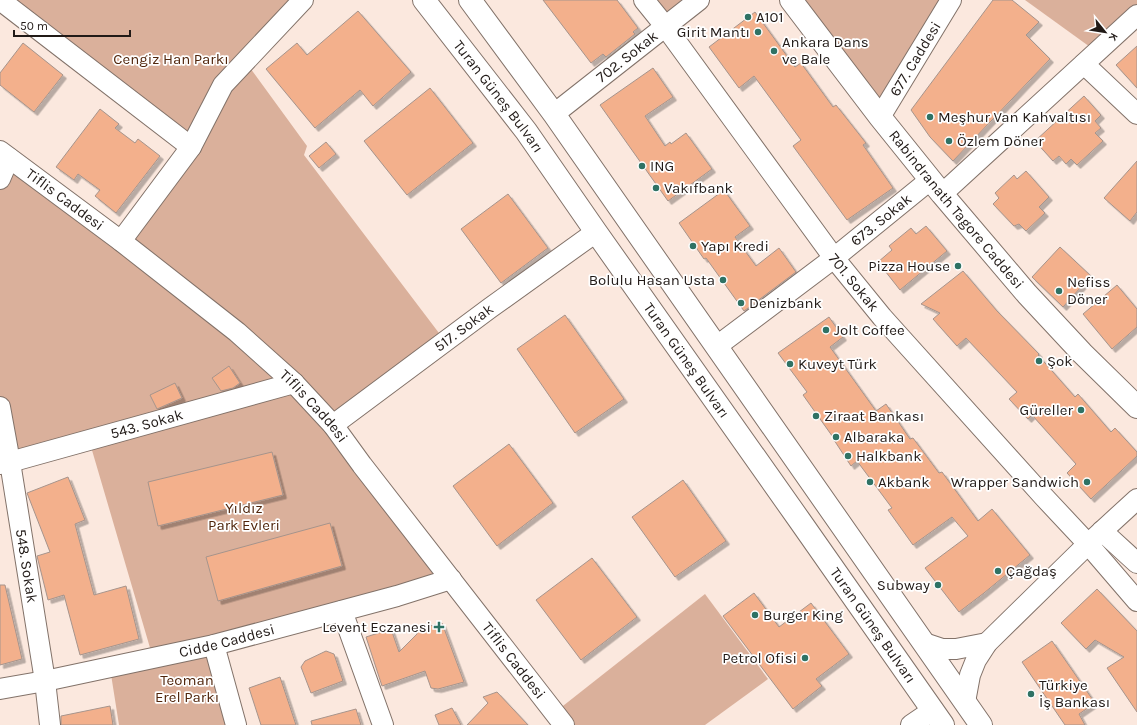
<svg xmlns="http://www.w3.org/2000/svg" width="1137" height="725" font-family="Karla,sans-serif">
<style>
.green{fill:#dab09b}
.building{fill:#f3b08c;stroke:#a6948c;filter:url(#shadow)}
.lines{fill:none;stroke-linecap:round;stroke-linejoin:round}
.minor-casing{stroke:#827269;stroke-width:22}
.major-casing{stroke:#827269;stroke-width:24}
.minor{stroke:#fff;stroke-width:20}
.major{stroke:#fff;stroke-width:22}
.poi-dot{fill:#2f7264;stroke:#fff;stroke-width:1.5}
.labels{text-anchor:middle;stroke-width:3.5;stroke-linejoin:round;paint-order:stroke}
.poi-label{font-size:15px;fill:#211a17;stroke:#fff;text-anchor:start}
.street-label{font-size:15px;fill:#211a17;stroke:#fff}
.park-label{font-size:15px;fill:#50250b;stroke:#fff}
</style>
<defs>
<filter id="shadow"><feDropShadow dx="3.5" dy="3.5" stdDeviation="0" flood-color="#0004"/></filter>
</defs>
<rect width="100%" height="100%" fill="#fbe8de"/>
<g class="green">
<path d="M0,0H303L245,61L307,146L304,155L445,341L333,426L451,579L214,645L236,725H119L110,668L153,658L89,440L10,462L0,407V179L9,158L121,241L191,147Z"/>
<path d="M644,0H699L665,26Z"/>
<path d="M791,0H951L880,117Z"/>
<path d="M1025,0H1137V15L1097,52Z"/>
<path d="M705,594L768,679L705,725H564L554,713Z"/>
</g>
<g class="building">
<path d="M543,0H617L638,28L633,32L635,34L606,57L603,54L591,63Z"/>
<path d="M993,0H1012L1039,22L1026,35L1050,59L953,161L930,137L911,110Z"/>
<path d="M358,11L411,72L373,106L360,90L315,128L266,69L297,43L307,55Z"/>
<path d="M755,12L795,67L801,63L833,107L836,105L866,143L863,145L893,188L847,220L793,146L801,140L754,76L739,88L709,47Z"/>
<path d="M23,43L63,75L34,112L0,85V73Z"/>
<path d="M1137,46V88L1116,65Z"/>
<path d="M653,68L673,97L645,116L665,146L670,142L671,144L686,133L712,169L668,201L600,105Z"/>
<path d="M430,88L473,143L407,195L364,141Z"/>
<path d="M1084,96L1101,115L1095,121L1101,128L1095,133L1103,141L1077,165L1071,159L1066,164L1059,156L1053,161L1035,141Z"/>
<path d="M100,109L119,124L115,128L135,143L138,139L160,156L116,213L95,196L100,190L78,174L74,180L56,167Z"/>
<path d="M326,142L336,154L319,168L309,156Z"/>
<path d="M1137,161V212L1130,221L1104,198Z"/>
<path d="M1026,171L1049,197L1039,207L1045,213L1026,231L1019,224L1014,226L993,204L999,198L995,193L1014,175L1017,179Z"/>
<path d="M724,190L750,226L735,237L756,266L779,248L796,272L744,311L706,258L704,259L679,223Z"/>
<path d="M508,194L548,248L501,283L461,229Z"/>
<path d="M926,226L947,251L900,290L878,262L892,250L889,246L911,228L916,234Z"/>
<path d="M1060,247L1091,276L1063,307L1032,277Z"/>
<path d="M963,271L997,311L1039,354L1038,355L1075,397L1078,394L1111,432L1115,428L1137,452V456L1091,499L1067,473L1076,464L1032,415L1028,419L1009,399L1017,392L966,338L957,346L933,319L940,313L921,304Z"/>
<path d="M1117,285L1137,309V327L1112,349L1083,314Z"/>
<path d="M565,315L624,399L575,433L517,349Z"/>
<path d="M829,317L843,337L830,347L876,411L886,404L910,439L913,438L939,473L942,472L978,521L992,509L1030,555L984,593L959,612L925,568L968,536L952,517L913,545L888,510L892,508L857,461L851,466L834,440H835L803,395L807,392L778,353Z"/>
<path d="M229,366L240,383L233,388L221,391L212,378Z"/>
<path d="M175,383L182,398L157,409L150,395Z"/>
<path d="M509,444L553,503L497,546L453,486Z"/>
<path d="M272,452L283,495L158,526L148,482Z"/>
<path d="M68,477L85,520L75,524L94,595L126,586L139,639L80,655L64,595L48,600L37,556L50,552L27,493Z"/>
<path d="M683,480L726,541L675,577L632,517Z"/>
<path d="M330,523L342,566L218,601L206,557Z"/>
<path d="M592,558L637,617L581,660L536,600Z"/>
<path d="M0,585H5L22,659L0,665Z"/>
<path d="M1097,589L1137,631V712L1107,668L1124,657L1095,640L1086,649L1061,623Z"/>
<path d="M754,593L779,627L811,603L849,654L816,679L822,686L793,709L723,616Z"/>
<path d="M442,623L464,682L438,689L431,688L425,671L382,686L366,637L391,629L399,652L417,634L418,629Z"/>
<path d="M1052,641L1095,703L1079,714L1085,725H1065L1022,662Z"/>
<path d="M326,651L334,654L343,681L311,693L301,667L305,661Z"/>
<path d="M280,677L296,725H261L249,688Z"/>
<path d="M497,692L528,725H467L488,703L483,697Z"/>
<path d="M110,706L113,725H61V716Z"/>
<path d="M452,708L461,725H439L435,715Z"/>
<path d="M356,709L361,725H312L311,721Z"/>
</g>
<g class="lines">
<defs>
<g id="minor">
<path d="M0,0L191,147"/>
<path id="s1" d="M644,0L665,26L834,258L882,317L1044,497L1088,544L1137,601"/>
<path d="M1084,64L1137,114"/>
<path id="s2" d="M554,114L699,0"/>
<path id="s3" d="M880,117L951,0"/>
<path id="s4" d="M0,151L121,241L237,332L294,383L333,425L362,465L564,725"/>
<path d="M0,179L9,158"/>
<path d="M942,194L1137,15"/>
<path d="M121,241L191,147L223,85L303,0"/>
<path id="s5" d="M717,346L834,258L930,180"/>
<path id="s6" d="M0,407L10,462L45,681L50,725"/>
<path id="s7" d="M333,425L490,308L596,232"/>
<path id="s8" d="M0,464L10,462L294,383"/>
<path d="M1102,531L1137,563"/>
<path d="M342,611L383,725"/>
<path d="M924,643L942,649H956L987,643"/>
<path d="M214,645L236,725"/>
<path id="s9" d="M0,689L45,681L214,645L397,596L451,579"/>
<path d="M965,702L970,675L976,660L987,643L1088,544L1137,499"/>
<path d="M911,725L933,710"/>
</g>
<g id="major">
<path id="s10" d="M424,0L526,131L596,232L800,521L943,725"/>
<path d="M470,0L554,114L981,725"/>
<path id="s11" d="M791,0L880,117L942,194L1027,294L1082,353L1137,407"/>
</g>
</defs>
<use href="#minor" class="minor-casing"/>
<use href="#major" class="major-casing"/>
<use href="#minor" class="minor"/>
<use href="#major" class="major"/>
</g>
<g class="poi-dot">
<circle cx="748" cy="17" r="4"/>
<circle cx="758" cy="32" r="4"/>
<circle cx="774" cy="51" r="4"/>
<circle cx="930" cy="117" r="4"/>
<circle cx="949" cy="141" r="4"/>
<circle cx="642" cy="166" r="4"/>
<circle cx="656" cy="188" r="4"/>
<circle cx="693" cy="246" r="4"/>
<circle cx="958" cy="266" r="4"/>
<circle cx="723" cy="280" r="4"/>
<circle cx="1059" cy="291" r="4"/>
<circle cx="741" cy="303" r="4"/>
<circle cx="826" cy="330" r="4"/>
<circle cx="1039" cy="361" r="4"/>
<circle cx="790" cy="364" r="4"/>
<circle cx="1081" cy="410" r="4"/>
<circle cx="816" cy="416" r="4"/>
<circle cx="836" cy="437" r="4"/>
<circle cx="848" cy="456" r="4"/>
<circle cx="870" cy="482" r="4"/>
<circle cx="1087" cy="482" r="4"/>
<circle cx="998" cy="571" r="4"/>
<circle cx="938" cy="585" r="4"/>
<circle cx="755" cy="615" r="4"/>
<path d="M437 621h4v4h4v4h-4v4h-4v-4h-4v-4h4z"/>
<circle cx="805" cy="658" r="4"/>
<circle cx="1031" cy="694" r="4"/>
</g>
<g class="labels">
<g class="poi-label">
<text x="756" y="22">A101</text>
<text x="750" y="37" text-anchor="end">Girit Mantı</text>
<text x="782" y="47">Ankara Dans<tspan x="782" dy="17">ve Bale</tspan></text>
<text x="938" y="122">Meşhur Van Kahvaltısı</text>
<text x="957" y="146">Özlem Döner</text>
<text x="650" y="171">ING</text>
<text x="664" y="193">Vakıfbank</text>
<text x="701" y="251">Yapı Kredi</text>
<text x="950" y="271" text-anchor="end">Pizza House</text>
<text x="715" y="285" text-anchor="end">Bolulu Hasan Usta</text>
<text x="1067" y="287">Nefiss<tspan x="1067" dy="17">Döner</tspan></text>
<text x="749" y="308">Denizbank</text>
<text x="834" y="335">Jolt Coffee</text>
<text x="1047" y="366">Şok</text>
<text x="798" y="369">Kuveyt Türk</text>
<text x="1073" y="415" text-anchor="end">Güreller</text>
<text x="824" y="421">Ziraat Bankası</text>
<text x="844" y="442">Albaraka</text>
<text x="856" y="461">Halkbank</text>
<text x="878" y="487">Akbank</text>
<text x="1079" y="487" text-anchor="end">Wrapper Sandwich</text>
<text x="1006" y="576">Çağdaş</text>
<text x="930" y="590" text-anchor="end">Subway</text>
<text x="763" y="620">Burger King</text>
<text x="431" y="632" text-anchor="end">Levent Eczanesi</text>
<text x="797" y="663" text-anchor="end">Petrol Ofisi</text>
<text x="1039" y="690">Türkiye<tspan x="1039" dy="17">İş Bankası</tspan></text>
</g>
<g class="street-label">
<text dy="5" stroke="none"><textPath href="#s2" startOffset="93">702. Sokak</textPath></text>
<text dy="5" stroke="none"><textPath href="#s3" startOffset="68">677. Caddesi</textPath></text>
<text dy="5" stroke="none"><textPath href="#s10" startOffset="122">Turan Güneş Bulvarı</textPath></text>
<text dy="5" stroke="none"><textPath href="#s4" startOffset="81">Tiflis Caddesi</textPath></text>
<text dy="5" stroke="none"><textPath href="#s11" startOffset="267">Rabindranath Tagore Caddesi</textPath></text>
<text dy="5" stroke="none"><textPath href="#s5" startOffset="207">673. Sokak</textPath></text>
<text dy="5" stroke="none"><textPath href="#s1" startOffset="352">701. Sokak</textPath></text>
<text dy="5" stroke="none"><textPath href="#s7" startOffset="163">517. Sokak</textPath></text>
<text dy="5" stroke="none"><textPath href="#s10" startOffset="446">Turan Güneş Bulvarı</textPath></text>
<text dy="5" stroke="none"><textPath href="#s4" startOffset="405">Tiflis Caddesi</textPath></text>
<text dy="5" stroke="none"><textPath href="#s8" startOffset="152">543. Sokak</textPath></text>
<text dy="5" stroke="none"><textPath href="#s6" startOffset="161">548. Sokak</textPath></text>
<text dy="5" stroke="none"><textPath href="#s10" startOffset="770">Turan Güneş Bulvarı</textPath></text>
<text dy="5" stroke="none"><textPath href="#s9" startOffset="232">Cidde Caddesi</textPath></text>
<text dy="5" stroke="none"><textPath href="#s4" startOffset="729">Tiflis Caddesi</textPath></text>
</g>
<g class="park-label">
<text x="171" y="64">Cengiz Han Parkı</text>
<text x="244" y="513">Yıldız<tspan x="244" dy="17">Park Evleri</tspan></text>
<text x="187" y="685">Teoman<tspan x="187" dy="17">Erel Parkı</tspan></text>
</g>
</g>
<g transform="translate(1105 32) rotate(120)" stroke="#ffffff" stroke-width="3" paint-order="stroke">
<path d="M0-3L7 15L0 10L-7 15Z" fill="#211a17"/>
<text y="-6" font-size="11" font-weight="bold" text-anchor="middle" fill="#211a17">K</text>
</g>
<path d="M14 30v6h116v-6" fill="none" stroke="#211a17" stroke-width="2"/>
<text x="20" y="30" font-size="12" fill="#211a17" stroke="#ffffff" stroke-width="3" paint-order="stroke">50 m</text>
</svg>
